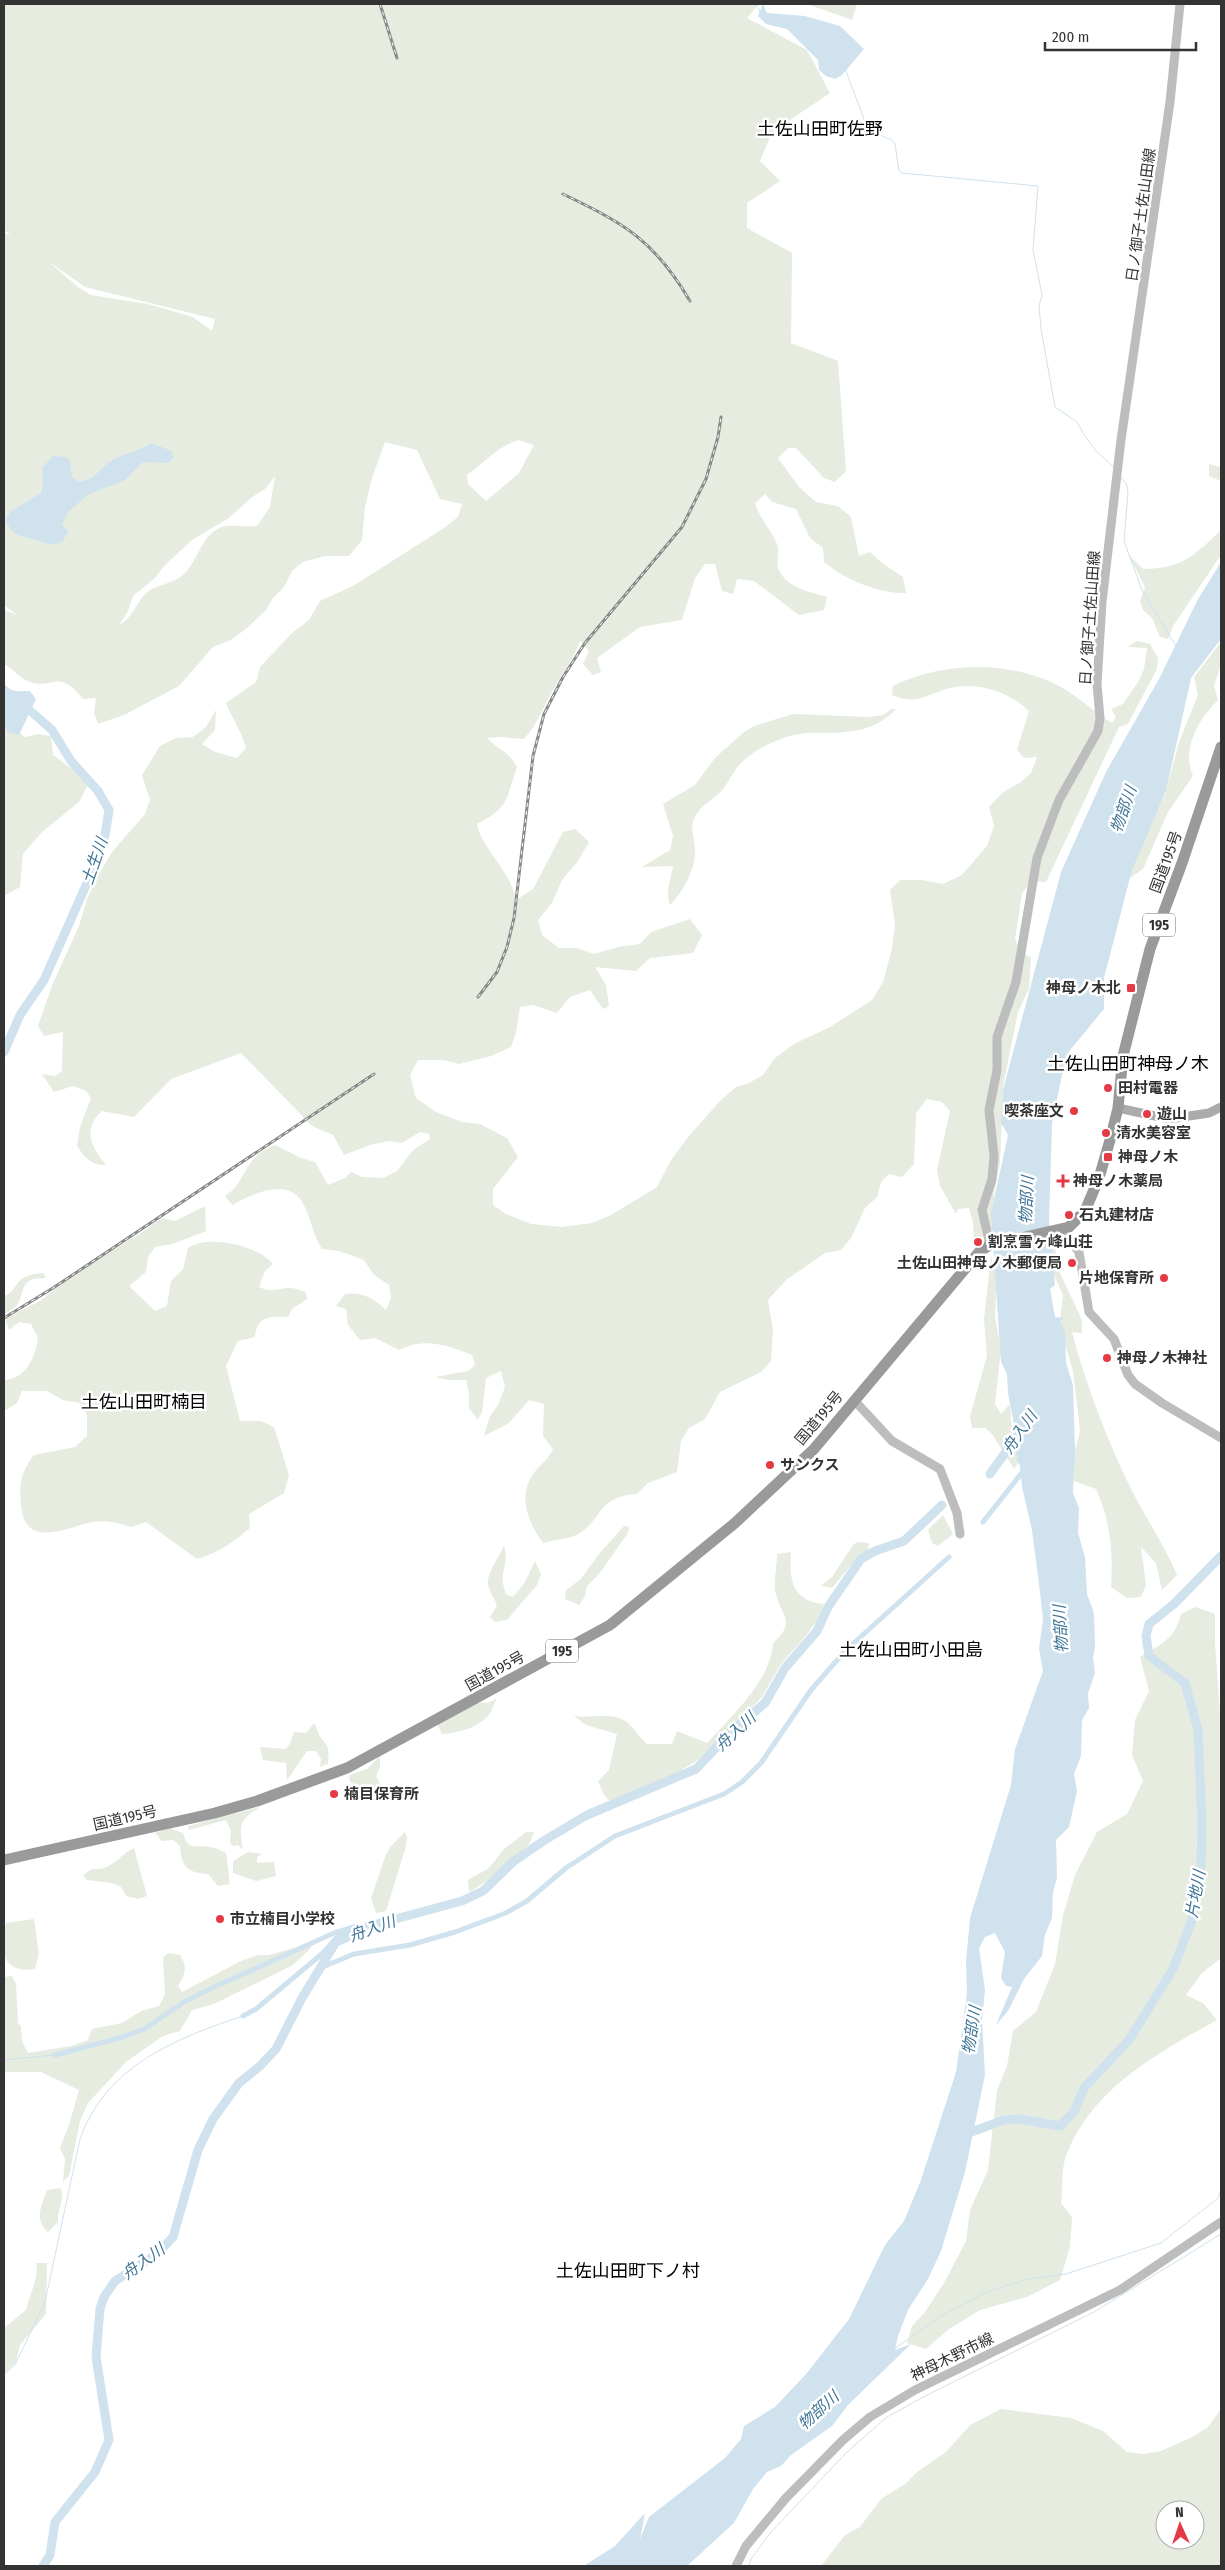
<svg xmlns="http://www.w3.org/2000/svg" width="1225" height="2570" font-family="'Fira Sans Condensed','Noto Sans JP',sans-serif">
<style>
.green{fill:#e6ecdf;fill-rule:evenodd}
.water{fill:#cfe2ee}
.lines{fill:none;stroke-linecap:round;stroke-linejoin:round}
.stream{stroke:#cfe2ee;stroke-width:1}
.canal{stroke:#cfe2ee;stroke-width:5}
.river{stroke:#cfe2ee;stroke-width:9}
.secondary{stroke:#bdbdbd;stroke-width:9}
.primary{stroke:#ababab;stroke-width:9}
.highway{stroke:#9a9a9a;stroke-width:11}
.rail-casing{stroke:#888;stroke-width:3}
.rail{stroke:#fff;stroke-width:1;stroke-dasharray:4;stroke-linecap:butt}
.poi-dot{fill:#e63946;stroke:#fff;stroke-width:2}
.labels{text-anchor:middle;stroke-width:5;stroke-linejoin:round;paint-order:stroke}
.shield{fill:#fff;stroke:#707070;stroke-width:1}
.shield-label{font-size:14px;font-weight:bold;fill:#333}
.street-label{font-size:15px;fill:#333;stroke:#fff}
.poi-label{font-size:15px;font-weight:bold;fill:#333;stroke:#fff;text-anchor:start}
.water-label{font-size:16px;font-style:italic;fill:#3f7597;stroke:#fff}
.quarter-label{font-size:18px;fill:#000;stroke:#fff}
</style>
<rect width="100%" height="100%" fill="#fff"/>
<g class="green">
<path d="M4,4H759L747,18L807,50L830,93L772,132L760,161L780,181L747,203V228L792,253L791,343L838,361L846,471L835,482L824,478L796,448H788L778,458L799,487L816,502L838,506L851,517L859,556L870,552L882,563L903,577L906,593C879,594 844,579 824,562L823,548L810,538L796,509L772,502L765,494L755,503C759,518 771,529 777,544C780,551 776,560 778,568C785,587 809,592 827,597L824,610L799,615L754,581L737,579L733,594L722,591L715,564H705L695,578L682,620L640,627L597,658L601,672L593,675L583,664L589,651L580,641C573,660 565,669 556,685C544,704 539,723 524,739L500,737L487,738C499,751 508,750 517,767C506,799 509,808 477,824C482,850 509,867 516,900L533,889L563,832L575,829L589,842L578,861L562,880L552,903L538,920L542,935L559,948H576L594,954L618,947L640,944L651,932L690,919L702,935L693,953L650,958L636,971L595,967L606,985L609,1006L603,1009L590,990L570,997L557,1013L533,1005L520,1007L516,1033L511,1047L491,1056L459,1064L443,1060H418L410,1075L416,1098L436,1112L462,1122L480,1124L507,1138L518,1157L493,1189V1205L506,1214L531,1224L562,1227L592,1223L611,1215L657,1187L671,1160L689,1136L720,1101L736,1087L749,1083L763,1075L775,1058L794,1044L830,1027L872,1000L883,982L892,949L895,924L890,890L900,880H922L943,884L962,875L987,846L994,826L989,807L1003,792L1021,782L1031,773L1037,757L1024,758L1017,750L1029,711C1007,690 972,680 943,690C921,698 915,704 892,695L893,686C942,662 1006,660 1055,684C1076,694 1092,711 1112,723L1116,717L1111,709L1123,704L1138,682L1144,669L1147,648L1127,647L1137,641L1150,644L1158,658L1157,669L1128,724L1119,727L1046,882L1032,881L1022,893L1015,939L1020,951L1031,958L1029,989L1018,1012L1003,1087L1000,1163L994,1194L996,1231L974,1240L973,1223L969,1208L958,1209L956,1214L940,1186L937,1170L950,1111L942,1102L927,1099L916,1113L914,1164L902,1177L889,1174L881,1182L877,1197L865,1208L851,1238L841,1250L825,1253L786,1280L768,1300L773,1330L771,1361L761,1372L720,1392L705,1419L689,1428L681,1441L677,1472L648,1483L637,1494C594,1497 605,1521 574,1536C567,1539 552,1540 543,1543C528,1523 517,1495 534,1473C541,1463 546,1463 553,1449L543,1436L544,1404L529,1400L509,1423L484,1436L490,1416L498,1405L505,1387L501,1371L486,1378L482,1412L478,1420L469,1408V1393L466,1380H449L435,1377L468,1371L475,1365L472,1355C447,1345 424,1337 399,1350L375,1338L360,1340L348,1325L346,1309L336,1306L345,1294C363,1292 373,1298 386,1310L391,1298L389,1285L374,1275L364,1260L339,1251L322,1249C312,1234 311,1216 302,1202C287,1177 252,1194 232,1205L225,1196C248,1182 241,1158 275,1145L301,1158L315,1162L328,1185L345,1178L351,1172L362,1177L383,1178L397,1171L413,1150L430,1139L429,1134L420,1132L402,1143L389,1141L370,1145L344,1155L333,1135L312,1126L241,1053L171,1079L134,1117L102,1111C82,1129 91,1147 106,1165C91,1165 85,1158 77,1146L80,1127L91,1098L86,1091L73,1086L54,1092L42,1074L55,1076L62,1071L63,1032L44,1036L38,1026L53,983L79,926L87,899L98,876L112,852L145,814L150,800L142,775L160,746L176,738L193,737L206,727L216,710L215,730L202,744L215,752L237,758L246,748C242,732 232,718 226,703L256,682L260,667L292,633L309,620L320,601L353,586L444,528L458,517L462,504L440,499L417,450L385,442L372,478L365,507L362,540L349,556H325L303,562L292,571L284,587L273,598L266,610L247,628L231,640L213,647L179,686L124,715L98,724L94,713L96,698L83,699C58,667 53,690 30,682C19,678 13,669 4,664V610L17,615L4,605V233L11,235L4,230ZM48,261L85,287L215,319L212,331L193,317L148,304L91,295L78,287ZM519,440L534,445L519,473L486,501L468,484L467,475C484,463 499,445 519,440ZM275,476L270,507L257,526C247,527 235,525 226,526C202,530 199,560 184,574C174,584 156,584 146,593C136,603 132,619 119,625L128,611L133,596L155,578L164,566L192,540L229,518L252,497L265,489Z"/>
<path d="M807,4H857L852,20Z"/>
<path d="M1209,464L1221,467V481L1209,476Z"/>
<path d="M1221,530V555L1173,626L1168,639L1160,637L1152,618L1143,610L1140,601L1145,587L1128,554L1143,569C1182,569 1195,555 1221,530Z"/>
<path d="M1221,642V664L1214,686L1218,700C1199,719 1181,749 1193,776L1168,812L1143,869L1130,878L1131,864L1165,795L1179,742L1198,695L1194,677Z"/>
<path d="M891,709H896C873,734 843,733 812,733C788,733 760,746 743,761C735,768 730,780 723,789C716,798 701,805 696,815C689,826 694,836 695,848C697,866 683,893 670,905C665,893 671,878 673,866L642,867L670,850L673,836L663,804L695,785L715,758L744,732L754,726L793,714L869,717L883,715Z"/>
<path d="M4,718L8,725L25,737L38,734L51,736L53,755L89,782L79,802L42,832L23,854L20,887L4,896Z"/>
<path d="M205,1206L206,1231L172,1244L155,1247L148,1257L146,1272L129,1286L155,1311L167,1306L171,1281L183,1269L188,1248C208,1234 258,1245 273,1264L265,1271L259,1287C278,1296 284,1281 306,1293L307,1299L292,1309L288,1317C269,1316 257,1316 255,1337L238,1341L226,1366L240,1421H261L274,1427L289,1475L284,1493L249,1514L250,1528C233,1542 219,1553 197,1559L146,1522L131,1527C118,1523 107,1520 93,1522C67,1527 24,1551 21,1504C19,1483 21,1472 34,1455L75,1447L87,1436V1415L80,1403L63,1400L47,1391H22L17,1403L4,1411V1380C26,1379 35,1358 38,1338L31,1324L19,1322L9,1330L5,1319L40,1301L74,1274L141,1233L162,1218L175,1221Z"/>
<path d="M1054,1239L1058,1269L1082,1320V1333L1072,1332C1086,1385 1106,1437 1130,1487C1145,1517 1164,1544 1177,1575L1162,1590L1156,1563L1141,1547L1146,1585L1141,1597L1127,1598L1111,1587C1113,1552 1111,1522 1096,1489L1074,1481L1073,1458L1080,1431L1073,1371L1065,1344L1060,1320L1063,1295L1050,1266L1048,1242Z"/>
<path d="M991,1256L997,1277L995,1316L1001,1350L995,1404L1001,1414L1010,1404L1012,1431L1020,1460L1014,1469L992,1434L985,1428H972L970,1416L987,1356L984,1319Z"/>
<path d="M43,1273L46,1278C18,1278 27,1289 17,1305C15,1309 8,1312 4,1314V1296C20,1291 11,1275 43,1273Z"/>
<path d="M943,1515L953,1534L938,1546L932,1543L928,1530Z"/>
<path d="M624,1526L629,1527L628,1533L599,1574L587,1586L585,1596L579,1605L565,1599L566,1590L581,1579L599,1554Z"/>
<path d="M857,1542L869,1543L868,1551L851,1565L832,1588L821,1586L832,1577L853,1545Z"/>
<path d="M504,1545C510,1567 497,1572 506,1594L513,1597L525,1582L535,1561L541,1574L537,1585L507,1620L495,1622L490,1617L497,1606C495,1598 488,1591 488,1583C487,1572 500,1556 504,1545Z"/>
<path d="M791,1552C789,1580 792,1601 824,1604L819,1618L804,1638L781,1664L762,1697L701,1758L663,1781L610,1801L604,1795L598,1781L609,1770L617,1734L586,1725L574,1716C592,1719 613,1711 628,1723C635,1729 640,1738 647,1744H672L677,1731L707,1743C731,1717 771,1680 773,1643C798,1620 780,1617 775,1590C774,1579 777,1565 777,1554Z"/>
<path d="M1195,1607L1215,1614V1642L1221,1729V1958L1202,1973L1186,1995L1203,2003L1217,2020C1158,2053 1094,2087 1067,2153C1061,2167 1063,2188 1061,2203L1072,2217L1070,2247L1060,2280L1027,2297L980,2310L949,2329L926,2349L907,2343L912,2326L925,2312L944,2283L966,2241L970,2210L988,2170L997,2090L1007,2066L1013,2031L1036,2012L1055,1964L1063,1915L1075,1875L1097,1832L1127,1814L1143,1781L1132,1755L1135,1720L1149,1691L1140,1657C1161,1644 1175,1639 1181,1614Z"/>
<path d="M497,1698C494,1703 492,1712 488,1716C477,1728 458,1733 442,1734L437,1724L478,1702L487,1703Z"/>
<path d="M314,1723C317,1727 318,1734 321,1738C330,1747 329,1751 328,1764L320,1767L321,1759L316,1751H307L287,1780L286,1763L263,1760L260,1747L285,1749L290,1744L294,1732L306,1733Z"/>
<path d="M380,1756V1767L376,1776L381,1786L399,1787C379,1804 369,1795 350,1782L349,1775L367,1769Z"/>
<path d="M260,1807C238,1821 239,1825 243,1850L238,1845L233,1846L230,1842L231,1831L226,1820L189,1830L188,1826Z"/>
<path d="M170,1828L183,1833C188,1852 195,1844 210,1847C215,1847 221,1851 226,1853L230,1884L218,1886L208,1874C187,1873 181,1866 180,1846L173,1840L162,1841L155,1833Z"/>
<path d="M405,1832L407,1837L406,1846L386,1911L376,1913L371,1898L385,1857L390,1847Z"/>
<path d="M526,1832H534L530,1843L488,1880L469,1892L468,1880L489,1868L503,1850Z"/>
<path d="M134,1848L147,1896L138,1899L126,1896L121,1887L112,1883L87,1880L83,1875L92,1869C112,1871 118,1856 134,1848Z"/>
<path d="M248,1852L262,1854L257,1857V1863L274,1862L276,1876L256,1881L233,1873V1861Z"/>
<path d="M34,1919L39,1954L35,1969C1,1974 0,1949 6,1923Z"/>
<path d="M311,1941V1948L293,1965L214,2004L192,2010L180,2031L163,2036L126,2062L88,2103L80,2121L69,2176L63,2182L65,2159L60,2148L69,2125L79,2090L41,2072H4V1977L12,1976L16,1984L18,2023L21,2027L22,2041L28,2053L71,2046L88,2040L92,2029L122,2023L141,2011L159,2006L165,1994L163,1957L169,1953L180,1955C188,1967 185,1974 178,1986L182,1992L241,1961L258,1955H270L297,1947Z"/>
<path d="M61,2188C65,2199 57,2210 58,2222L48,2232C34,2219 41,2207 47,2190Z"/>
<path d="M36,2263H47L46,2314L20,2345L16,2362L5,2373L4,2328L26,2310C29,2295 40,2277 36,2263Z"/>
<path d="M1001,2409L1071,2418L1103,2431L1127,2452L1143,2454L1161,2451L1192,2437L1207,2428L1221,2409V2566H821L845,2535L860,2527L881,2499L905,2484L917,2472L946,2452L970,2425ZM1165,2510H1195V2540H1165Z"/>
</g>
<g class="water">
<path d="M763,4L767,13L805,16L840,26L864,49L842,75L835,79L826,76L819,70L818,60L787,29L766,24L758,16Z"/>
<path d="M151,443L172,451L173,458L167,463L143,462L125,480L89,494L68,512L62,524L68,532L62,542C51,547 47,543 36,540C21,535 12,537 6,520L10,512L41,493L43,485L42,468L53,456L67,457L70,461L72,477L79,482C98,479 97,470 111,461C123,453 139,452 151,443Z"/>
<path d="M1221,562V639L1191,678L1166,791L1132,870L1104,978V1009L1066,1055L1052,1124L1049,1220L1055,1285L1050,1289L1055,1317L1063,1318L1060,1322L1065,1331L1066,1363L1073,1385L1075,1450L1073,1493L1079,1508L1078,1533L1085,1557L1087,1594L1094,1613L1095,1647L1093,1658L1095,1673L1088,1693L1089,1708L1082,1720L1081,1756L1074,1774L1077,1791L1069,1827L1056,1840L1057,1878L1053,1892L1052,1918L1045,1935L1042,1956L1024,1979L1008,2011L996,2025L1012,1987L1006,1986L1001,1978L1005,1952L995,1933L985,1937L979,1948L985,1990L982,2020L985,2075L965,2172L941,2251L928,2279L908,2310L898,2336L895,2350L911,2344L848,2405L832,2426L791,2455L781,2466L767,2472L753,2489L734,2523L687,2566H584L615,2546L645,2513L640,2539L649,2517L725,2458L741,2439L744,2426L775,2407L807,2373L849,2319L885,2245L904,2221L921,2180L956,2072L967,1993L966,1962L970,1918L1011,1785L1015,1749L1043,1671L1039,1649L1043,1619L1040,1592L1032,1530L1022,1487L1020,1466L1017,1460L1015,1430L1008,1393L1007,1374L1001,1362L1000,1347L991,1213L1008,1135L1001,1123L1003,1090L1061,872L1106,772L1159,679L1198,599Z"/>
<path d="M4,683C10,693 20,691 30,691L36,699L19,735L9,733L4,726Z"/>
</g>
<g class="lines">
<g class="stream">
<path d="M757,4L760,12"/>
<path d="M846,71L868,130L892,140L895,144L899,171L902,173L1038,186L1033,250L1042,295L1039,306L1041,329L1055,407L1077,422L1083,433L1095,450L1114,467"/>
<path d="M1120,476L1127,485L1128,493L1124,541L1142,590L1176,646"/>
<path d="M4,2060L55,2055"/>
<path d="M894,2349L941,2316L986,2292L1029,2279L1066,2274L1161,2243L1218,2198L1221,2190"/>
<path d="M4,2374L15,2365L45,2302L80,2139C106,2066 174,2039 243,2016"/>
<path d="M749,2566L751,2559L771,2532L847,2452L887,2417L929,2394L1094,2312L1221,2234"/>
</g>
<g class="canal">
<path d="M983,1522L1024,1470"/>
<path d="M320,1968L354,1954L410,1945L455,1932L506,1913L527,1901L566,1868L615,1836L724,1794L742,1782L761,1763L811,1690L845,1651L949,1557"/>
<path d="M243,2016L256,2009L323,1953L338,1936L359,1929"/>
<path d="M55,2055L123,2037L144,2029L184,2002L210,1989L334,1933L357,1926L362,1928"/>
</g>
<g class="river">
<path d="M4,694L25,706L52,730L71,761L98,791L109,810L105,835L98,858L68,926L44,980L20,1015L4,1052"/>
<path d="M990,1474L1022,1429"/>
<path d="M963,2135L1004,2120L1020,2119L1060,2126L1074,2112L1084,2088L1129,2040L1173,1969L1192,1920L1201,1866L1202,1824L1198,1730L1185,1683L1149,1656L1146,1636L1149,1624L1174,1604L1221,1556"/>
<path d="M43,2566L50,2555L55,2522L95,2472L109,2440L96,2357L100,2309L104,2297L115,2281L157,2254L173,2237L198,2150L213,2119L239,2083L260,2066L276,2049L302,1998L336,1942L359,1932L362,1928L462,1901L483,1891L514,1861L545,1840L587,1815L696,1769L732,1731L765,1703L785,1668L817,1631L828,1607L861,1559L875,1551L904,1541L942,1505"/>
</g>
<g class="secondary">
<path d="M1062,1229L1079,1252L1089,1312L1114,1339L1128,1375L1135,1384L1162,1403L1221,1438"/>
<path d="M990,1245L982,1210L992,1179L994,1156L989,1110L997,1070V1037L1016,982L1037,858L1059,800L1098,731L1100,718L1097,684L1102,602L1121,440L1170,102L1180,4"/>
<path d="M854,1400L892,1441L940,1469L957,1513L960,1534"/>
<path d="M736,2566L746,2546L786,2498L843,2440L870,2417L915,2390L1120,2290L1221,2222"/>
</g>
<path class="primary" d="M1118,1108L1169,1119L1209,1113L1221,1107"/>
<path class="highway" d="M4,1860L215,1813L257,1801L347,1768L610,1625L735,1523L814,1449L980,1251L990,1245L1069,1227L1085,1211L1099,1178L1110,1140L1118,1108L1123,1056L1150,949L1182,863L1221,747"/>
<defs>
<g id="rail">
<path d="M380,4L397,58"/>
<path d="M563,194C625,224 654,240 690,301"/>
<path d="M478,997L497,972L507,947L514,918L533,756L544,714L563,677L585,643L682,527L706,479L718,437L721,417"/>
<path d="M4,1318L53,1288L374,1074"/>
</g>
</defs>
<use href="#rail" class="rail-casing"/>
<use href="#rail" class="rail"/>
</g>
<g class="poi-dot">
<rect x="1126" y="983" width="10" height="10" rx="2.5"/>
<circle cx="1108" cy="1088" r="5"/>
<circle cx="1074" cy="1111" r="5"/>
<circle cx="1147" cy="1114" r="5"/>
<circle cx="1106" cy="1133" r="5"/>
<rect x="1103" y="1152" width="10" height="10" rx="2.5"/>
<path d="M1060.5 1173.5h5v5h5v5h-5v5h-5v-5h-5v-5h5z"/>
<circle cx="1069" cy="1215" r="5"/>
<circle cx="978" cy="1242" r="5"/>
<circle cx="1072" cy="1263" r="5"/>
<circle cx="1164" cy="1278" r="5"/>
<circle cx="1107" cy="1358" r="5"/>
<circle cx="770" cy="1465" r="5"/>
<circle cx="334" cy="1794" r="5"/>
<circle cx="220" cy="1919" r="5"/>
</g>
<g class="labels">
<g class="shield">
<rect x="1143" y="913.5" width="32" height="23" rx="4"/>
<rect x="546" y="1639.5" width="32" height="23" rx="4"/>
</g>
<g class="shield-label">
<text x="1159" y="930">195</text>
<text x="562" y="1656">195</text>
</g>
<g class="street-label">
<text transform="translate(1141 215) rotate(-82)" y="5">日ノ御子土佐山田線</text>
<text transform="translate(1090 618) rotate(-86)" y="5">日ノ御子土佐山田線</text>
<text transform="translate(1166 862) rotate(-70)" y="5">国道195号</text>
<text transform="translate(819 1418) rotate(-50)" y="5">国道195号</text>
<text transform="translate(495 1671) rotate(-29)" y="5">国道195号</text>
<text transform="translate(125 1818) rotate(-13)" y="5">国道195号</text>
<text transform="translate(952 2357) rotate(-26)" y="5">神母木野市線</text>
</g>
<g class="poi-label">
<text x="1121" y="993" text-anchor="end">神母ノ木北</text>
<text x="1118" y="1093">田村電器</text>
<text x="1064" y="1116" text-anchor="end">喫茶座文</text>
<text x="1157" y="1119">遊山</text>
<text x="1116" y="1138">清水美容室</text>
<text x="1118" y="1162">神母ノ木</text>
<text x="1073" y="1186">神母ノ木薬局</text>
<text x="1079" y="1220">石丸建材店</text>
<text x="988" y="1247">割烹雪ヶ峰山荘</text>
<text x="1062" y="1268" text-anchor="end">土佐山田神母ノ木郵便局</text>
<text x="1154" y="1283" text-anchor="end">片地保育所</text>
<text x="1117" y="1363">神母ノ木神社</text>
<text x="780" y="1470">サンクス</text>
<text x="344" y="1799">楠目保育所</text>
<text x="230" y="1924">市立楠目小学校</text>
</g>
<g class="water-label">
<text transform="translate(1123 809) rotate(-71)" y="6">物部川</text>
<text transform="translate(94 861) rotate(-71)" y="6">土生川</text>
<text transform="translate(1026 1200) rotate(-87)" y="6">物部川</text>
<text transform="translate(1019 1432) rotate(-55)" y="6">舟入川</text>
<text transform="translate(1060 1629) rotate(-93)" y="6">物部川</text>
<text transform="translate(735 1731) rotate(-43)" y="6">舟入川</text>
<text transform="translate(1195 1894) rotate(-80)" y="6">片地川</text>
<text transform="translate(372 1928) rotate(-20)" y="6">舟入川</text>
<text transform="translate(971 2030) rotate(-81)" y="6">物部川</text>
<text transform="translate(143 2261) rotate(-36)" y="6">舟入川</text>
<text transform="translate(818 2410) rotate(-42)" y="6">物部川</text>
</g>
<g class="quarter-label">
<text x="820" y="135">土佐山田町佐野</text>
<text x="1128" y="1070">土佐山田町神母ノ木</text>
<text x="144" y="1408">土佐山田町楠目</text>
<text x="911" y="1656">土佐山田町小田島</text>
<text x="628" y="2277">土佐山田町下ノ村</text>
</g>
</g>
<rect width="1225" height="2570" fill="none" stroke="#333333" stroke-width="10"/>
<g transform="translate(1180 2525) rotate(357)"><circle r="24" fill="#ffffff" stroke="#adadad"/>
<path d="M0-4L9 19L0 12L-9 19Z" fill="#e63946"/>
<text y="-8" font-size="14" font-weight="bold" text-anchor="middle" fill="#333333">N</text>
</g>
<path d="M1045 42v8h151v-8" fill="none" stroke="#333333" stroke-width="2.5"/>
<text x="1052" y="42" font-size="15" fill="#333333" stroke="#ffffff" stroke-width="4" paint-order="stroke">200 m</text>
</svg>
